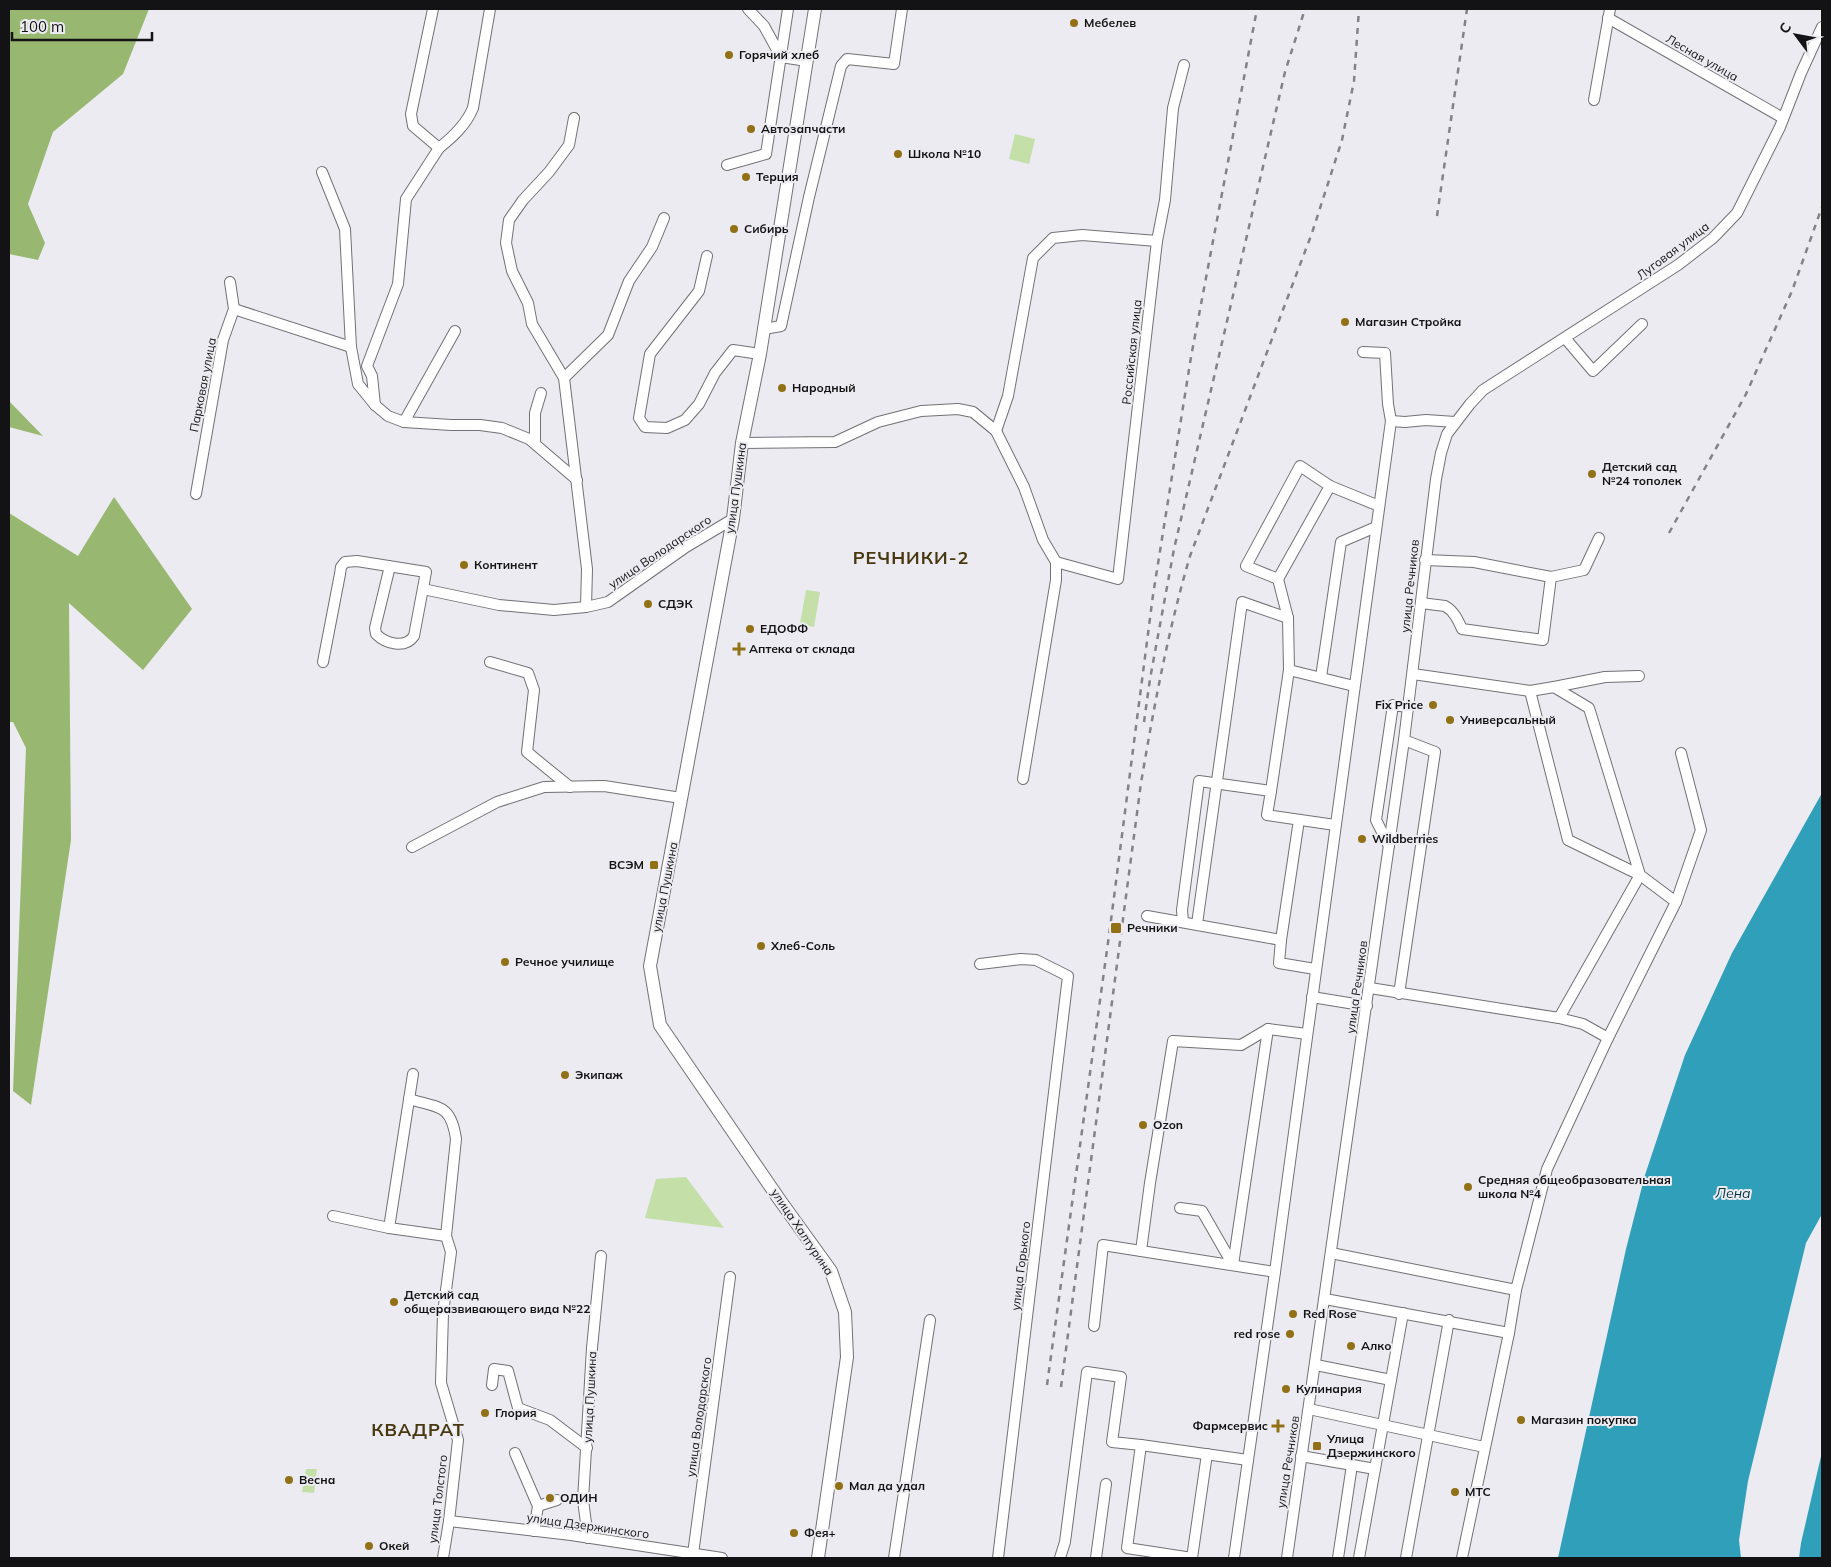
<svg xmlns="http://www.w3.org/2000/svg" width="1831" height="1567" font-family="Mulish,sans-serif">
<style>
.green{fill:#c5dfa8}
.forest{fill:#98b871}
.water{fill:#309fba}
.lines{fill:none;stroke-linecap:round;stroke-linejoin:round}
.minor-casing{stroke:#717176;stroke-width:12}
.major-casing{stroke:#717176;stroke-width:14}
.minor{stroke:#fff;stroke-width:10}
.major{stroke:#fff;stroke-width:12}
.rail{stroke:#838387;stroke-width:2.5;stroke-dasharray:6 6;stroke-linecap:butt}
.poi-dot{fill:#917016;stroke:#ebebf1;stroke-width:2}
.labels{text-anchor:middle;stroke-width:4;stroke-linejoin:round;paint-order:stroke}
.poi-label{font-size:12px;font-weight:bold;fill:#131315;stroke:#ebebf1;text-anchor:start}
.street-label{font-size:12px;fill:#131315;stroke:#ebebf1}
.water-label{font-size:14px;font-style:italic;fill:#043742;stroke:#ebebf1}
.district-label{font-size:18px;font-weight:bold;letter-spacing:1px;fill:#483810;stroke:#ebebf1}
</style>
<rect width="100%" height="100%" fill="#ebebf1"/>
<g class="green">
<path d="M1015,134L1035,139L1029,164L1009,159Z"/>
<path d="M806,590L820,592L814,627L800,624Z"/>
<path d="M686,1177L724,1228L645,1218L656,1179Z"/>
<path d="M306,1469H317L314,1493L302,1492Z"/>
</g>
<g class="forest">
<path d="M9,9H149L123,74L53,132L28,204L45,243L38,260L9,254Z"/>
<path d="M9,401L43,436L9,427Z"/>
<path d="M114,497L192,609L143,670L69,603L71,840L31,1105L13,1091L26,748L13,722H9V513L78,556Z"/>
</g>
<g class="water">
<path d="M1822,793V1214L1806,1243L1748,1481L1739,1540L1741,1558H1558L1626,1249L1645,1175L1685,1055L1732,953Z"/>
<path d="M1822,1452V1558H1799L1801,1543Z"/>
</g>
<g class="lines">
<defs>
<g id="minor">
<path d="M433,9L411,114L413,126L439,148C453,137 466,125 473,108L490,9"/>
<path d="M748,9L764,26L781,57L807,61"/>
<path d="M1608,18L1783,118"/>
<path d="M1594,100L1610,9"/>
<path d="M574,118L569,145L549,172L523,200L509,220L506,243L512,271L528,303L532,324L564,378L587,569L586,607"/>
<path d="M727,165L766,154L788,9"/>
<path d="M322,172L345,229L351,347L358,384L375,405L388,416L404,422L451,425H480L502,428L529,439L577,480"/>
<path d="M707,256L699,291L650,354L639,418L645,427L667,428L685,420L699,404L715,373L733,350L760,354"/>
<path d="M234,309L351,347"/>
<path d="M764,329L781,326L809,197L841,66L847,59L894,64L902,9"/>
<path d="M1565,338L1593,371L1642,324"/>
<path d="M564,378L608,335L629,281L652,247L664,218"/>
<path d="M375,405L372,376L367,366L398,284L406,199L439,148"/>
<path d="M1391,421L1405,422L1426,420L1455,422"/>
<path d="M404,422L455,331"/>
<path d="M996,431L1008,396L1033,258L1053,238L1082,235L1157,241"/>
<path d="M535,443V413L541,393"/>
<path d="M742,443L835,442L878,422L921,411L958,409L973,412L996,431L1024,487L1043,540L1056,562V580L1023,779"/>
<path d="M196,494L223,340L234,309L230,282"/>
<path d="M1056,562L1118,579L1157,241L1165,200L1173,108L1184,65"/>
<path d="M1551,577L1584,570L1599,538"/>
<path d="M1278,579L1246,566L1300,466L1330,486"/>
<path d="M423,589L499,605L554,610L586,607L608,602L686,547L733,519"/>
<path d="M1421,603L1445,606C1454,611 1458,620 1462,629L1543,640L1551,577L1474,562L1425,560"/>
<path d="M1288,618L1278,579L1330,486L1379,506"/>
<path d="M323,662L340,574L341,567L345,562L357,561L426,572L414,636C405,649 386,644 376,634L375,628L390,566"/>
<path d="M490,662L528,673L534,690L527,752L570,787"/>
<path d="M1413,674L1530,691L1554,687L1589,708L1640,875L1676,902"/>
<path d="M1321,677L1341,542L1376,527"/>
<path d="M1554,687L1605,677L1639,676"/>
<path d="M1530,691L1568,840L1640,875L1559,1018"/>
<path d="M1271,791L1289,670"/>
<path d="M1389,846L1376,820L1393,705L1408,707"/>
<path d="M412,847L497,802L544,787L604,786L681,798"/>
<path d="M1147,916L1281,940L1279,963L1315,969"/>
<path d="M1183,922L1182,910L1199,781L1271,791L1267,815L1335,825"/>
<path d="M1197,924L1242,602L1288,618L1289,670L1354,686"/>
<path d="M1281,940L1299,820"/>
<path d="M980,964L1021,959L1036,960L1068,976L998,1558"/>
<path d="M1370,988L1559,1018L1583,1024L1608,1038"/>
<path d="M1399,994L1435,752L1404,740"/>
<path d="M1312,997L1367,1006"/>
<path d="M409,1099C439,1108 451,1104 456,1139L446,1236L451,1252L443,1313L441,1383L458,1440L449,1521L443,1558"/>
<path d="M1180,1208L1202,1211L1233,1265"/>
<path d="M333,1216L389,1228L446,1236"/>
<path d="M389,1228L413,1074"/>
<path d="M1331,1253L1516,1290L1547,1169L1608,1038L1676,902L1701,830L1681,753"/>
<path d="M1233,1265L1268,1029"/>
<path d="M1275,1272L1141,1251L1150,1183L1173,1041L1241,1045L1268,1029L1307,1034"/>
<path d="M1325,1299L1509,1333"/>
<path d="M1094,1326L1103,1245L1141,1251"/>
<path d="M1316,1365L1391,1380"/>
<path d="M492,1385L494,1369L508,1371L518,1408L550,1420L587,1448"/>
<path d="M1309,1409L1484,1447"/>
<path d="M515,1453L538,1506L534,1531"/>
<path d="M1301,1456L1375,1469"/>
<path d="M538,1506L557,1500"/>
<path d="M449,1521L571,1535L722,1558"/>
<path d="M588,1538L583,1500L592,1348L601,1256"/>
<path d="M689,1558L693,1554L730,1277"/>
<path d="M894,1558L930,1320"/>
<path d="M1060,1558L1065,1542L1087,1372L1121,1377L1112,1442L1141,1445"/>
<path d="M1096,1558L1106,1484"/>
<path d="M1192,1558L1127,1548L1141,1445L1248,1460"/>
<path d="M1192,1558L1207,1454"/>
<path d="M1234,1558L1275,1272L1391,421L1388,404L1385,353L1363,352"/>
<path d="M1287,1558L1404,740L1436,479L1441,453L1447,434L1470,404L1483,390L1678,265L1713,238L1737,213L1780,127L1801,73L1822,27"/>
<path d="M1338,1558L1352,1465"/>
<path d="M1359,1558L1403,1313"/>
<path d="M1406,1558L1449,1320"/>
<path d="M1462,1558L1509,1333L1516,1290"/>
</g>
<path id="major" d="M815,9L760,354L742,443L733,519L650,966L660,1025L779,1199L831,1271L845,1312L847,1357L818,1558"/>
</defs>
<use href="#minor" class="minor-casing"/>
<use href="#major" class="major-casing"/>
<use href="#minor" class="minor"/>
<use href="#major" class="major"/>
<g class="rail">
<path d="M1437,216L1467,9"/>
<path d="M1669,533L1746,394L1792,291L1822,207"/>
<path d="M1144,722L1150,679L1174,549L1285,72L1305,9"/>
<path d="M1047,1385L1110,928L1153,595L1191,357L1257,9"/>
<path d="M1061,1387L1141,783C1154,706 1168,631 1190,556L1312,233L1342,140L1354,81L1359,9"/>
</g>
</g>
<g class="poi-dot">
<circle cx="1074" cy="23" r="5"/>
<circle cx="729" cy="55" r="5"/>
<circle cx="751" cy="129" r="5"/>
<circle cx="898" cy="154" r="5"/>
<circle cx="746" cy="177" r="5"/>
<circle cx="734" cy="229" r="5"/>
<circle cx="1345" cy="322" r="5"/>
<circle cx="782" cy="388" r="5"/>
<circle cx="1592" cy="474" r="5"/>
<circle cx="464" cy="565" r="5"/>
<circle cx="648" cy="604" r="5"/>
<circle cx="750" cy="629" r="5"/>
<path d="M736.5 641.5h5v5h5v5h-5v5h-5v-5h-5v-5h5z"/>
<circle cx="1433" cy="705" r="5"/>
<circle cx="1450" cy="720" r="5"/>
<circle cx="1362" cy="839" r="5"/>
<rect x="649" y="860" width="10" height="10" rx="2.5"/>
<rect x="1110" y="922" width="12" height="12" rx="2.5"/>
<circle cx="761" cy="946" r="5"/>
<circle cx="505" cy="962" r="5"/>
<circle cx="565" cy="1075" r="5"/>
<circle cx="1143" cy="1125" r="5"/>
<circle cx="1468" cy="1187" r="5"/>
<circle cx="394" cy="1302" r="5"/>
<circle cx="1293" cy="1314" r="5"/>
<circle cx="1290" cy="1334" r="5"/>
<circle cx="1351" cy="1346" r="5"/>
<circle cx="1286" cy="1389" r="5"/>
<circle cx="485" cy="1413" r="5"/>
<circle cx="1521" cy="1420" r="5"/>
<path d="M1275.5 1418.5h5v5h5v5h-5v5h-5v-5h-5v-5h5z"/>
<rect x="1312" y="1441" width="10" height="10" rx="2.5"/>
<circle cx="289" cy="1480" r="5"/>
<circle cx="839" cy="1486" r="5"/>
<circle cx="1455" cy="1492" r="5"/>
<circle cx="550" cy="1498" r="5"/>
<circle cx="794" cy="1533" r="5"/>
<circle cx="369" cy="1546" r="5"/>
</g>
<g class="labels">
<g class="poi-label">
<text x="1084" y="27">Мебелев</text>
<text x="739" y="59">Горячий хлеб</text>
<text x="761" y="133">Автозапчасти</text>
<text x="908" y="158">Школа №10</text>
<text x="756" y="181">Терция</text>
<text x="744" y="233">Сибирь</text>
<text x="1355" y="326">Магазин Стройка</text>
<text x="792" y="392">Народный</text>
<text x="1602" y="471">Детский сад<tspan x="1602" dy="14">№24 тополек</tspan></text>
<text x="474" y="569">Континент</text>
<text x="658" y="608">СДЭК</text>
<text x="760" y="633">ЕДОФФ</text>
<text x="749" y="653">Аптека от склада</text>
<text x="1423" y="709" text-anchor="end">Fix Price</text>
<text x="1460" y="724">Универсальный</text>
<text x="1372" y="843">Wildberries</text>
<text x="644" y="869" text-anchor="end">ВСЭМ</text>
<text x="1127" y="932">Речники</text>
<text x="771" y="950">Хлеб-Соль</text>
<text x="515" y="966">Речное училище</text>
<text x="575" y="1079">Экипаж</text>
<text x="1153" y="1129">Ozon</text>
<text x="1478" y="1184">Средняя общеобразовательная<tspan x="1478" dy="14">школа №4</tspan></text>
<text x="404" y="1299">Детский сад<tspan x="404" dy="14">общеразвивающего вида №22</tspan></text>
<text x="1303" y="1318">Red Rose</text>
<text x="1280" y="1338" text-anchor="end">red rose</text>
<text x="1361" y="1350">Алко</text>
<text x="1296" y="1393">Кулинария</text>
<text x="495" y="1417">Глория</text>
<text x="1531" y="1424">Магазин покупка</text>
<text x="1268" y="1430" text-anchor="end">Фармсервис</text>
<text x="1327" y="1443">Улица<tspan x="1327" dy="14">Дзержинского</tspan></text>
<text x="299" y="1484">Весна</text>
<text x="849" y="1490">Мал да удал</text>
<text x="1465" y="1496">МТС</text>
<text x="560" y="1502">ОДИН</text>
<text x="804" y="1537">Фея+</text>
<text x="379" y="1550">Окей</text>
</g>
<g class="street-label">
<text transform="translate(1702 58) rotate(30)" y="4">Лесная улица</text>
<text transform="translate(1673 251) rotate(-37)" y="4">Луговая улица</text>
<text transform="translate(1132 352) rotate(-84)" y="4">Российская улица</text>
<text transform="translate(203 385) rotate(-79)" y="4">Парковая улица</text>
<text transform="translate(736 488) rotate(-82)" y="4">улица Пушкина</text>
<text transform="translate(660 552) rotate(-34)" y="4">улица Володарского</text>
<text transform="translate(1410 586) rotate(-84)" y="4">улица Речников</text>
<text transform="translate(665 887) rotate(-79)" y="4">улица Пушкина</text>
<text transform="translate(1357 987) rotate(-82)" y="4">улица Речников</text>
<text transform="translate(802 1232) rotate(56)" y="4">улица Халтурина</text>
<text transform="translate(1021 1266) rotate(-83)" y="4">улица Горького</text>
<text transform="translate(590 1397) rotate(-87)" y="4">улица Пушкина</text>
<text transform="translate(699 1417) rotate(-82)" y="4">улица Володарского</text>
<text transform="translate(1288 1462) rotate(-81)" y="4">улица Речников</text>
<text transform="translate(438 1499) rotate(-83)" y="4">улица Толстого</text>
<text transform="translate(588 1526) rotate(8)" y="4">улица Дзержинского</text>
</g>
<g class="water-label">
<text x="1733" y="1198">Лена</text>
</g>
<g class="district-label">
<text x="911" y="564">РЕЧНИКИ-2</text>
<text x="418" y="1436">КВАДРАТ</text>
</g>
</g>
<rect width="1831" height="1567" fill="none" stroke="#131315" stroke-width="20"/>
<g transform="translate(1796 35) rotate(302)" stroke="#ebebf1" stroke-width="4" paint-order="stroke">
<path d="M0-4L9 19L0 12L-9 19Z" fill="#131315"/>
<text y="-8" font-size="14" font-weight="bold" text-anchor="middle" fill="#131315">С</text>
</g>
<path d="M12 32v8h140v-8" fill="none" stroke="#131315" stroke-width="2.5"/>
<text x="20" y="32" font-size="15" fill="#131315" stroke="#ebebf1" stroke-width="4" paint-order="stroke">100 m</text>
</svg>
